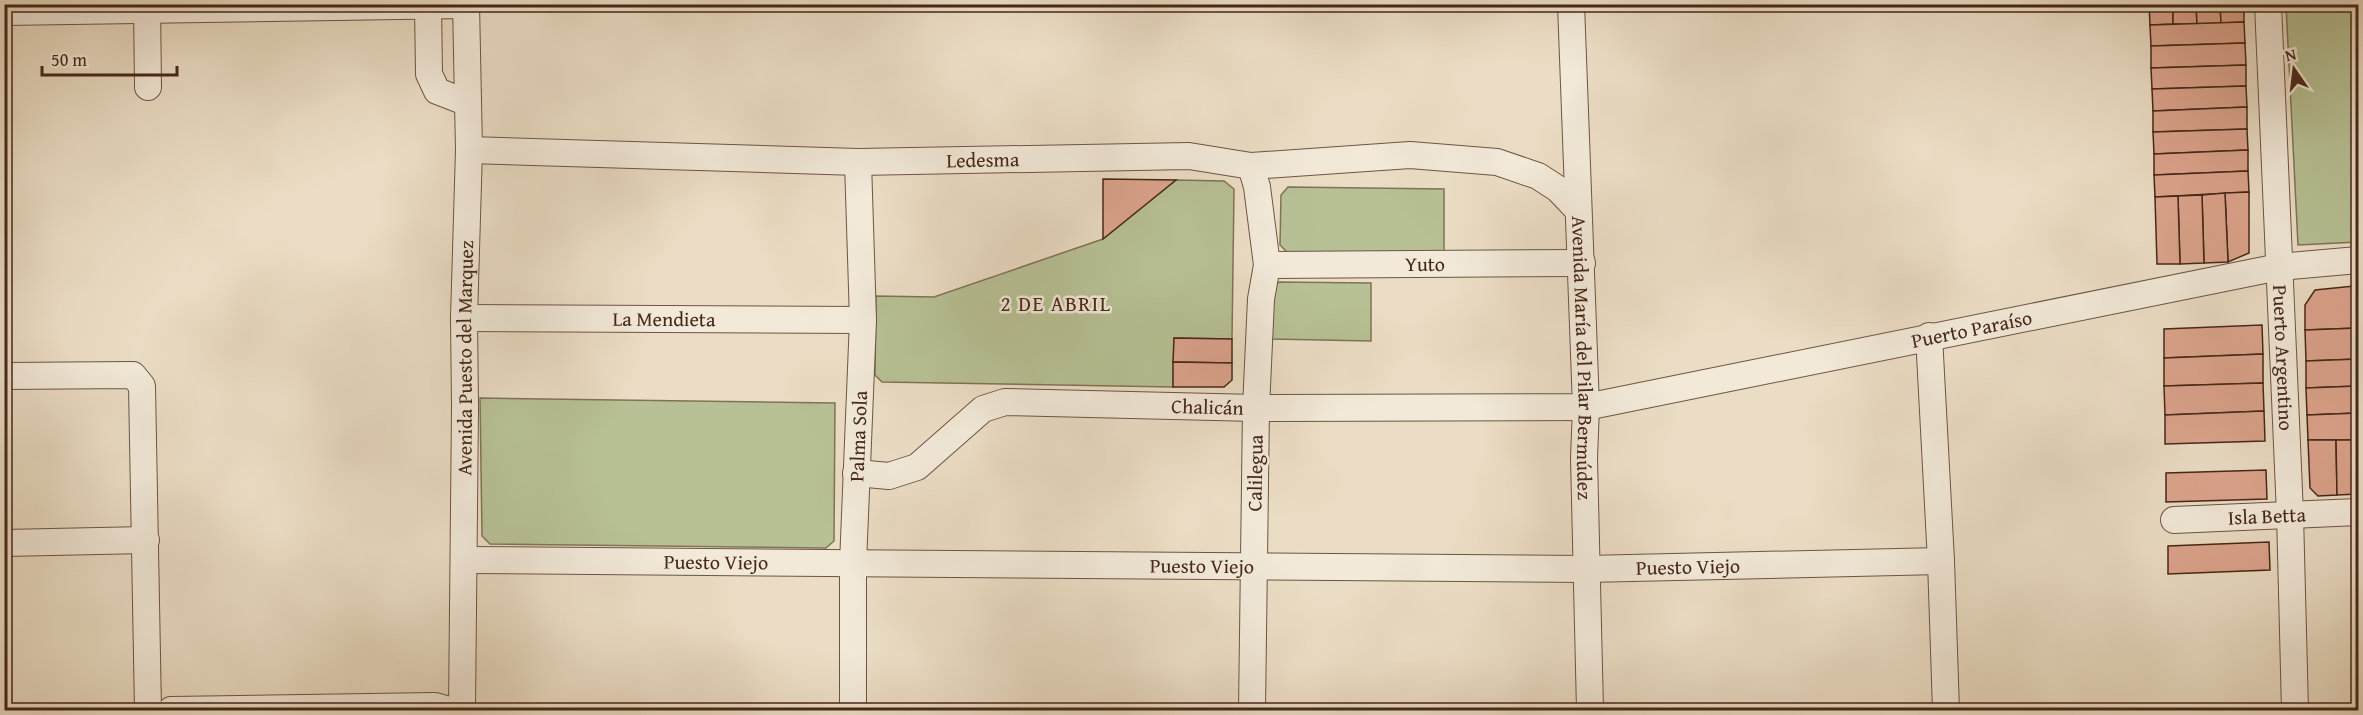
<svg xmlns="http://www.w3.org/2000/svg" width="2363" height="715" font-family="'Gentium Book Plus',serif">
<style>
.green{fill:#b7c195;stroke:#7e7456;stroke-width:1.5}
.building{fill:#dca48d;stroke:#462718;stroke-width:1.5}
.lines{fill:none;stroke-linecap:round;stroke-linejoin:round}
.minor-casing{stroke:#6f5443;stroke-width:28}
.minor{stroke:#f2e9d9;stroke-width:26}
.labels{text-anchor:middle;stroke-width:5;stroke-linejoin:round;paint-order:stroke}
.street-label{font-size:20px;fill:#462718;stroke:#f2e9d9}
.neighbourhood-label{font-size:21px;letter-spacing:1.5px;fill:#462718;stroke:#f2e9d9}
</style>
<rect width="100%" height="100%" fill="#ebddc5"/>
<filter id="stains"><feTurbulence type="fractalNoise" baseFrequency=".00333" numOctaves="4"/><feColorMatrix values="0 0 0 0 .2 0 0 0 0 .09 0 0 0 0 .02 0 0 0 .5 -.17"/></filter>
<radialGradient id="worn" r=".72"><stop offset=".6" stop-color="#630" stop-opacity="0"/><stop offset="1" stop-color="#630" stop-opacity=".3"/></radialGradient>
<g class="green">
<path d="M2286,5H2358V242L2298,245Z"/>
<path d="M1176,180L1224,181L1234,189L1232,339L1174,338L1173,387L882,382L875,375L876,296L934,297L1103,239Z"/>
<path d="M1288,187L1444,189V255L1288,253L1280,245L1281,195Z"/>
<path d="M1279,282L1371,283V341L1271,339L1272,289Z"/>
<path d="M480,398L835,403L834,541L826,548L490,544L482,536Z"/>
</g>
<g class="building">
<path d="M2149,4H2173V24L2150,25Z"/>
<path d="M2173,4H2196L2197,24H2173Z"/>
<path d="M2196,4H2220L2221,23L2197,24Z"/>
<path d="M2220,4H2244V22L2221,23Z"/>
<path d="M2244,22L2245,43L2151,46L2150,25Z"/>
<path d="M2245,43L2246,65L2151,68V46Z"/>
<path d="M2246,65V86L2152,89L2151,68Z"/>
<path d="M2246,86L2247,107L2153,111L2152,89Z"/>
<path d="M2247,107V129L2153,132V111Z"/>
<path d="M2247,129L2248,150L2154,154L2153,132Z"/>
<path d="M2248,150V171L2154,175V154Z"/>
<path d="M2248,171L2249,192L2155,197L2154,175Z"/>
<path d="M1103,179L1176,180L1103,239Z"/>
<path d="M2249,192V253L2228,262L2225,193Z"/>
<path d="M2225,193L2228,262L2204,263L2202,195Z"/>
<path d="M2202,195L2204,263L2180,264L2178,196Z"/>
<path d="M2178,196L2180,264H2157L2155,197Z"/>
<path d="M2358,285V339L2354,286Z"/>
<path d="M2354,286L2358,328L2305,330V305L2315,290Z"/>
<path d="M2262,325L2263,354L2164,358V329Z"/>
<path d="M2358,328V359L2306,361L2305,330Z"/>
<path d="M1174,338L1232,339V363L1173,362Z"/>
<path d="M2263,354V383L2164,386V358Z"/>
<path d="M2358,359V386L2306,388V361Z"/>
<path d="M1173,362L1232,363V380L1224,387H1173Z"/>
<path d="M2263,383L2264,411L2165,415L2164,386Z"/>
<path d="M2358,386V413L2307,415L2306,388Z"/>
<path d="M2264,411L2265,441L2165,444V415Z"/>
<path d="M2358,413V440H2308L2307,415Z"/>
<path d="M2308,440H2336L2337,495L2318,496L2310,488Z"/>
<path d="M2336,440H2358V494L2337,495Z"/>
<path d="M2266,470L2267,499L2166,502V473Z"/>
<path d="M2269,542L2270,570L2168,574V546Z"/>
</g>
<g class="lines">
<defs>
<g id="minor">
<path d="M147,4L148,87"/>
<path d="M428,4L429,74L437,91L468,103"/>
<path id="s1" d="M1571,4L1586,407L1584,458L1590,710"/>
<path id="s2" d="M2268,4L2290,514L2295,710"/>
<path d="M4,12L466,5"/>
<path id="s3" d="M469,150L858,162L1189,156L1251,166L1410,155L1497,162L1538,176L1558,189L1578,210"/>
<path d="M1251,166L1257,187L1267,265L1261,299L1256,408L1252,710"/>
<path id="s4" d="M1267,265L1582,263"/>
<path id="s5" d="M464,318L863,320"/>
<path d="M1929,336L1941,561L1946,710"/>
<path d="M4,376L133,375L142,386L148,710"/>
<path id="s6" d="M856,473L889,476L917,467L983,409L1005,402L1256,408L1586,407L2279,267L2358,260"/>
<path id="s7" d="M2174,520L2358,512"/>
<path d="M4,543L146,540"/>
<path id="s8" d="M464,560L1586,569L1941,561"/>
<path d="M171,710L435,706L449,710"/>
<path id="s9" d="M462,710L465,407L464,318L469,150L466,4"/>
<path id="s10" d="M853,710V564L863,320L858,162"/>
</g>
</defs>
<use href="#minor" class="minor-casing"/>
<use href="#minor" class="minor"/>
</g>
<g class="labels">
<g class="street-label">
<text dy="7" stroke="none"><textPath href="#s3" startOffset="514">Ledesma</textPath></text>
<text dy="7" stroke="none"><textPath href="#s4" startOffset="158">Yuto</textPath></text>
<text dy="7" stroke="none"><textPath href="#s5" startOffset="200">La Mendieta</textPath></text>
<text dy="7" stroke="none"><textPath href="#s6" startOffset="1148">Puerto Paraíso</textPath></text>
<text dy="7" stroke="none"><textPath href="#s9" startOffset="352">Avenida Puesto del Marquez</textPath></text>
<text dy="7" stroke="none"><textPath href="#s1" startOffset="354">Avenida María del Pilar Bermúdez</textPath></text>
<text dy="7" stroke="none"><textPath href="#s2" startOffset="354">Puerto Argentino</textPath></text>
<text dy="7" stroke="none"><textPath href="#s6" startOffset="376">Chalicán</textPath></text>
<text dy="7" stroke="none"><textPath href="#s10" startOffset="274">Palma Sola</textPath></text>
<text transform="translate(1255 473) rotate(-89)" y="7">Calilegua</text>
<text dy="7" stroke="none"><textPath href="#s7" startOffset="93">Isla Betta</textPath></text>
<text dy="7" stroke="none"><textPath href="#s8" startOffset="252">Puesto Viejo</textPath></text>
<text dy="7" stroke="none"><textPath href="#s8" startOffset="738">Puesto Viejo</textPath></text>
<text dy="7" stroke="none"><textPath href="#s8" startOffset="1224">Puesto Viejo</textPath></text>
</g>
<g class="neighbourhood-label">
<text x="1056" y="311">2 DE ABRIL</text>
</g>
</g>
<rect width="2363" height="715" fill="none" stroke="#ebddc5" stroke-width="24"/>
<rect x="6" y="6" width="2351" height="703" fill="none" stroke="#462718" stroke-width="3"/>
<rect x="12" y="12" width="2339" height="691" fill="none" stroke="#462718" stroke-width="1.5"/>
<g transform="translate(2294 69) rotate(346)" stroke="#f2e9d9" stroke-width="4.5" paint-order="stroke">
<path d="M0-4.5L10 22L0 15L-10 22Z" fill="#462718"/>
<text y="-9" font-size="16" font-weight="bold" text-anchor="middle" fill="#462718">N</text>
</g>
<path d="M42 66v9h135v-9" fill="none" stroke="#462718" stroke-width="3"/>
<text x="51" y="66" font-size="18" fill="#462718" stroke="#f2e9d9" stroke-width="4.5" paint-order="stroke">50 m</text>
<rect width="100%" height="100%" filter="url(#stains)"/>
<rect width="100%" height="100%" fill="url(#worn)"/>
</svg>
